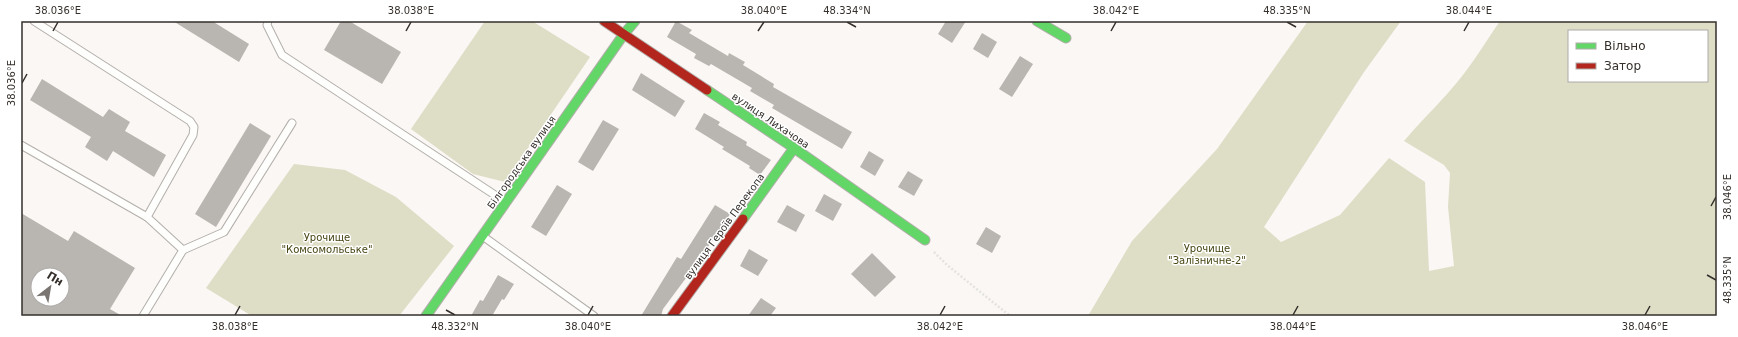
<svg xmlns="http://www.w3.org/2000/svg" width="1738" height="337" font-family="'DejaVu Sans',sans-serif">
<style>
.green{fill:#deddc6;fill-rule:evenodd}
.building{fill:#b9b6b1;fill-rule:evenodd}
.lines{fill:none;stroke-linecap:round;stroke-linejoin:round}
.lane-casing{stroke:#b3afab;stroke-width:9}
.fast-casing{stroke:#b3afab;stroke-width:11}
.jam-casing{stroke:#b3afab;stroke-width:11}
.path{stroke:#e4e3e1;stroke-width:2.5;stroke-dasharray:2 2;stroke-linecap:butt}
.lane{stroke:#fefefd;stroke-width:7}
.fast{stroke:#63d668;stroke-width:9}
.jam{stroke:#b3261e;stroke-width:9}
.ticks{fill:none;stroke:#352f2b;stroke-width:1.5}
.labels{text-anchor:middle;stroke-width:3;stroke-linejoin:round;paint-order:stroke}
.street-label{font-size:10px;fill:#352f2b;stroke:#fff}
.park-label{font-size:10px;fill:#464513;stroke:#fff}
.neatline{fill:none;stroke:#352f2b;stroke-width:1.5}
.ticks-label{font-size:10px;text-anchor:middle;fill:#352f2b}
</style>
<rect width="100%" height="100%" fill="#faf7f4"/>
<g class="green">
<path d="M485,21H532L590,57L505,182L473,174L411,129Z"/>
<path d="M1308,21H1401L1364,72L1264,227L1281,242L1340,215L1389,158L1425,182L1429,271L1454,266L1448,207L1450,173L1444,165L1404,141C1418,124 1433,110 1448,93C1468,71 1483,46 1500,21H1717V316H1088L1132,241L1217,149ZM1569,31H1707V81H1569Z"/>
<path d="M294,164L345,170L396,197L454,246L399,316H252L206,288Z"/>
</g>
<g class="building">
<path d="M173,21H212L249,44L239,62Z"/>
<path d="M341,21H349L401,52L382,84L324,50Z"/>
<path d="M676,21L692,30L689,33L728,56L729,53L745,62L743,65L774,84L773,87L852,132L842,149L772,108L774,105L750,91L752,88L711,64L709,66L694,58L696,54L667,37Z"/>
<path d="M946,21H966L952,43L938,34Z"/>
<path d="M982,33L997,42L988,58L973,49Z"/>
<path d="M1020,56L1033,64L1012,97L999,89Z"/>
<path d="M641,73L685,101L675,117L632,90Z"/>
<path d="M42,79L103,117L109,109L130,122L125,131L166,155L154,177L113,151L107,161L85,147L91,137L30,100Z"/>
<path d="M704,113L720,122L718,125L747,142L746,145L771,160L760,175L749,168L750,166L722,149L724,147L695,129Z"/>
<path d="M603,120L619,129L593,171L578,162Z"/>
<path d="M250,123L271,136L216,227L195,214Z"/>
<path d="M869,151L884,160L875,176L860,167Z"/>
<path d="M908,171L923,180L914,196L898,187Z"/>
<path d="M557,185L572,194L546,236L531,227Z"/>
<path d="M824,194L842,204L833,221L815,211Z"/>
<path d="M715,205L730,214L721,229L702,255L700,253L686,278L663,309L661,316H641L677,257L681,259Z"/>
<path d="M787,205L805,215L796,232L777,222Z"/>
<path d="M21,213L68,241L74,231L135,268L110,309L122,316H21ZM38,275H62V299H38Z"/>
<path d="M986,227L1001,236L992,253L976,244Z"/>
<path d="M749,249L768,260L758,276L740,266Z"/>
<path d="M872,253L896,277L875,297L851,274Z"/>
<path d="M498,275L514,284L504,300L502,299L492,316H471L480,300L483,301Z"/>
<path d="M761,298L776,308L770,316H748Z"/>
</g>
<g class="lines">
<defs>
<g id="lane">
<path d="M34,21L190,121L194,127L193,135L147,217"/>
<path d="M268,21L267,25L282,55L504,201"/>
<path d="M21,145L147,217L183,250L143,316"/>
<path d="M484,237L594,316"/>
<path d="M183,250L224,232L292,123"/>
</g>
<g id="fast">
<path d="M1037,21L1066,38"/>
<path d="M707,90L794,148L925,240"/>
<path d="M743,219L794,148"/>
<path d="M426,316L624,34L635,21"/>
</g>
<g id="jam">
<path d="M604,21L707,90"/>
<path d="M672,316L743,219"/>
</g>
</defs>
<use href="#lane" class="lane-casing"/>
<use href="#fast" class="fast-casing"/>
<use href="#jam" class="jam-casing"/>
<path class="path" d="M934,252L947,265L1010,316"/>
<use href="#lane" class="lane"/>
<use href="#fast" class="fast"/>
<use href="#jam" class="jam"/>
</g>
<path class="ticks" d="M847,22L856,27M1287,22L1296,27M53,31L58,22M406,31L411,22M758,31L764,22M1111,31L1116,22M1464,31L1469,22M22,83L27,74M1711,206L1716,197M1707,275L1716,280M446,310L455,315M235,315L240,306M588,315L593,306M940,315L945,306M1293,315L1298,306M1645,315L1650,306"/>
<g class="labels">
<g class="street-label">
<text transform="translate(771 120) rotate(34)" y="4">вулиця Лихачова</text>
<text transform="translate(521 162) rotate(-55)" y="4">Білгородська вулиця</text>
<text transform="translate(724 226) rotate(-54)" y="4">вулиця Героїв Перекопа</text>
</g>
<g class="park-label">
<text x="327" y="241">Урочище<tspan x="327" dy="12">"Комсомольське"</tspan></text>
<text x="1207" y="252">Урочище<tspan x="1207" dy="12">"Залізничне-2"</tspan></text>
</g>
</g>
<rect width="1738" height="337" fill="none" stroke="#ffffff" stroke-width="44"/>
<rect x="1568" y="30" width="140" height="52" fill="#ffffff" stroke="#aeacaa"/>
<rect x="1576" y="43" width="20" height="6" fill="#63d668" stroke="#aeacaa"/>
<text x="1604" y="50" font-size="12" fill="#352f2b">Вільно</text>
<rect x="1576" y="63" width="20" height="6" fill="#b3261e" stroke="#aeacaa"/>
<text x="1604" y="70" font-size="12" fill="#352f2b">Затор</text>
<g transform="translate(50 287) rotate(31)"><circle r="19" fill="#ffffff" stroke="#aeacaa"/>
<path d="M0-3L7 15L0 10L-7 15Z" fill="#7a7571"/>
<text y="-6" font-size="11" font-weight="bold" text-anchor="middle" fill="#352f2b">Пн</text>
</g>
<rect x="22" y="22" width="1694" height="293" class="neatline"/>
<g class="ticks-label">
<text x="58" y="14">38.036°E</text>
<text x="411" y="14">38.038°E</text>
<text x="764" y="14">38.040°E</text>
<text x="847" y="14">48.334°N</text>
<text x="1116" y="14">38.042°E</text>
<text x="1287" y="14">48.335°N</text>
<text x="1469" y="14">38.044°E</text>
<text transform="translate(11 83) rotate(-90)" y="4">38.036°E</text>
<text transform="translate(1727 197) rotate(-90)" y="4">38.046°E</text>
<text transform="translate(1727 280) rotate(-90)" y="4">48.335°N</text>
<text x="235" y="330">38.038°E</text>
<text x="455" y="330">48.332°N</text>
<text x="588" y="330">38.040°E</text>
<text x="940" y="330">38.042°E</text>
<text x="1293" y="330">38.044°E</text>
<text x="1645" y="330">38.046°E</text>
</g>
</svg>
